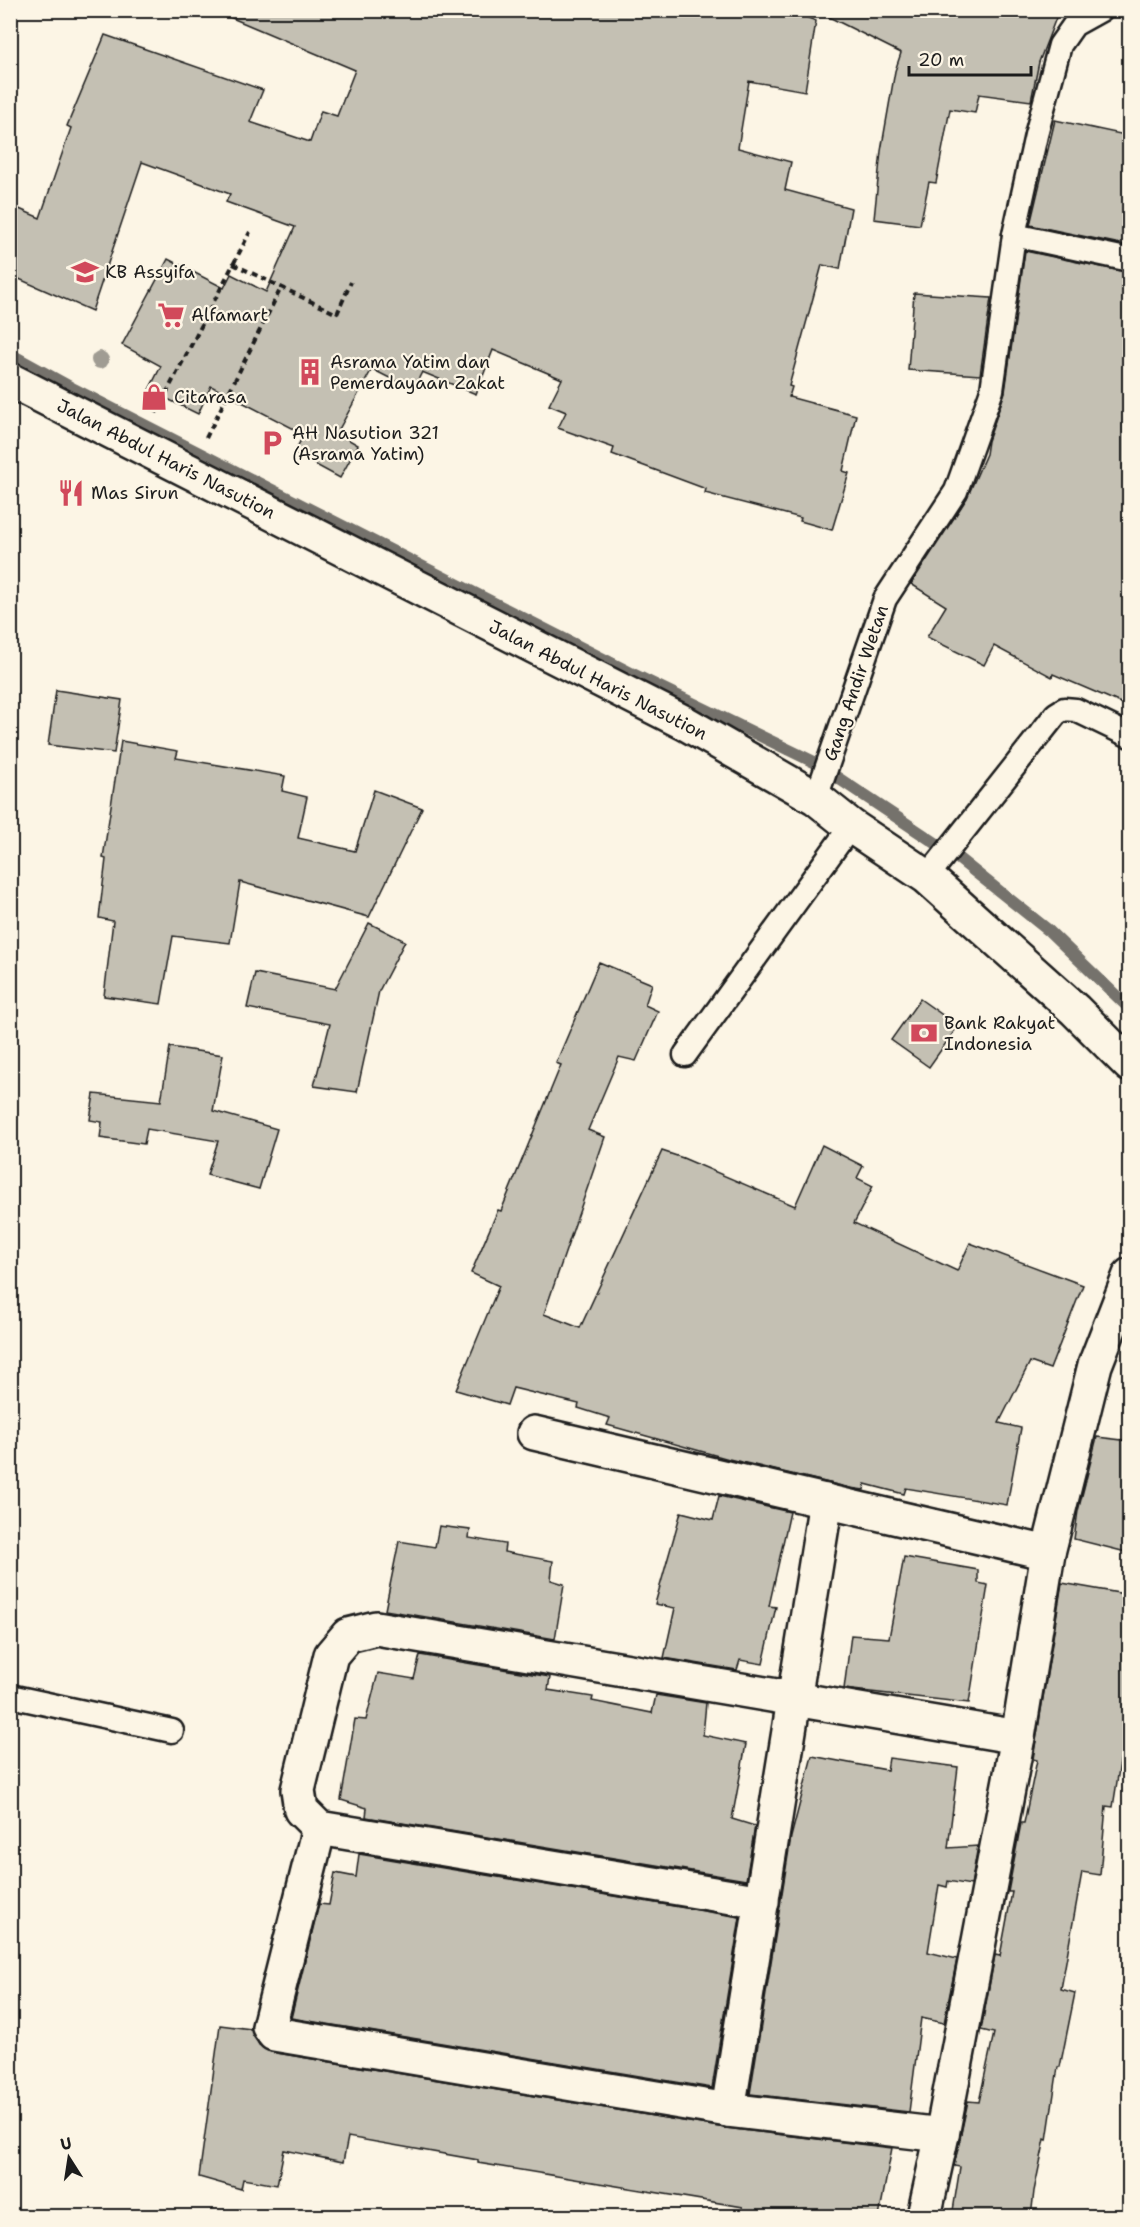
<svg xmlns="http://www.w3.org/2000/svg" width="1140" height="2227" font-family="'Shantell Sans',sans-serif">
<style>
.lines{fill:none;stroke-linecap:round;stroke-linejoin:round}
.stream{stroke:#75726c;stroke-width:12}
.building{fill:#c4c0b3;stroke:#1c1c1c;stroke-width:1.5}
.service-casing{stroke:#1c1c1c;stroke-width:27}
.minor-casing{stroke:#1c1c1c;stroke-width:38}
.trunk-casing{stroke:#1c1c1c;stroke-width:38}
.path{stroke:#1c1c1c;stroke-width:4;stroke-dasharray:6 4.5;stroke-linecap:butt}
.service{stroke:#fcf5e5;stroke-width:22}
.minor{stroke:#fcf5e5;stroke-width:33}
.trunk{stroke:#fcf5e5;stroke-width:33}
.tree{fill:#a09c93}
.labels{text-anchor:middle;stroke-width:4.5;stroke-linejoin:round;paint-order:stroke}
.poi-label{font-size:18px;fill:#1c1c1c;stroke:#fcf5e5;text-anchor:start}
.street-label{font-size:18px;fill:#1c1c1c;stroke:#fcf5e5}
</style>
<rect width="100%" height="100%" fill="#fcf5e5"/>
<filter id="ink" filterUnits="userSpaceOnUse"><feTurbulence type="fractalNoise" baseFrequency=".0167" numOctaves="2"/><feDisplacementMap in="SourceGraphic" scale="12" xChannelSelector="R" yChannelSelector="G"/><feConvolveMatrix kernelMatrix="1 2 1 2 8 2 1 2 1" color-interpolation-filters="sRGB"/></filter>
<g filter="url(#ink)">
<g class="lines">
<g class="stream">
<path d="M10,354L72,388L635,675L816,763"/>
<path d="M832,774L940,846"/>
<path d="M959,859L1048,930L1130,1009"/>
</g>
</g>
<g class="building">
<path d="M213,10H788L816,21L805,91L749,81L738,148L791,162L785,190L851,208L840,269L822,265L789,386L792,387L789,397L856,415L843,471L849,473L832,530L800,521L801,518L705,493L706,489L612,454L614,448L558,428L566,412L549,405L562,379L493,350L476,394L422,372L413,390L372,369L337,433L358,445L340,478L294,453L304,434L211,386L198,414L149,390L161,366L122,345L168,259L224,288L231,274L266,292L295,227L226,202L230,194L142,162L92,311L10,275V205L40,218L71,128L67,126L105,35L263,90L250,122L310,142L321,111L337,116L355,70Z"/>
<path d="M815,10H1059L1039,62L1031,101L979,94L975,113L950,109L936,183L929,182L920,225L874,219L881,151L895,71L901,53Z"/>
<path d="M1055,120L1130,136V246L1030,225Z"/>
<path d="M1025,251L1130,273V707L1053,674L1052,677L994,646L984,665L927,637L946,606L911,584L967,498L986,454L988,441L1005,392Z"/>
<path d="M914,293L991,298L980,375L908,370Z"/>
<path d="M56,690L122,700L114,753L48,745Z"/>
<path d="M121,741L178,751L176,758L285,776L282,791L307,797L298,838L355,851L374,790L422,808L369,917L240,882L230,943L173,936L161,1004L104,996L113,921L99,918L106,859L103,858Z"/>
<path d="M369,923L405,941L379,991L357,1092L314,1086L330,1024L247,1008L255,973L335,989Z"/>
<path d="M599,962L652,984L645,1005L658,1011L636,1061L619,1057L588,1130L605,1137L544,1314L580,1328L662,1151L683,1158L795,1206L822,1145L863,1166L857,1178L873,1186L854,1223L957,1271L970,1243L1083,1285L1050,1369L1030,1362L999,1423L1021,1428L1007,1505L906,1488L904,1494L865,1484L864,1490L850,1488L729,1459L607,1425L610,1418L578,1408L579,1404L513,1388L507,1405L456,1390L499,1286L471,1273L498,1210L501,1211L561,1065L556,1063Z"/>
<path d="M920,999L958,1026L929,1067L891,1040Z"/>
<path d="M170,1047L223,1055L213,1111L277,1129L259,1189L207,1175L218,1141L147,1129L144,1144L100,1138L102,1122L90,1120L94,1094L161,1101Z"/>
<path d="M1097,1437L1130,1441V1553L1074,1539L1078,1511Z"/>
<path d="M719,1496L790,1512L769,1606L776,1607L763,1664L740,1660L737,1670L664,1658L675,1608L655,1604L681,1512L713,1520Z"/>
<path d="M439,1526L470,1530L469,1538L505,1544L504,1552L553,1561L551,1580L564,1584L555,1639L385,1610L399,1541L435,1547Z"/>
<path d="M904,1557L978,1570V1583L988,1585L969,1703L844,1689L851,1635L889,1638Z"/>
<path d="M1062,1583L1130,1595V1699L1113,1807L1106,1806L1100,1875L1082,1872L1061,1989L1075,1993L1060,2067H1058L1047,2140L1045,2139L1034,2191L1031,2217H952L960,2167L954,2166L968,2101L979,2102L994,2033L981,2030L995,1955L1000,1956L1012,1892H1008L1021,1823H1024L1037,1760L1033,1759Z"/>
<path d="M420,1655L550,1677L548,1690L593,1697L592,1701L652,1713L656,1695L706,1703L703,1735L746,1744L732,1819L755,1826L746,1880L366,1817L367,1808L341,1800L355,1719L366,1720L378,1673L414,1679Z"/>
<path d="M812,1756L887,1770L889,1758L958,1767L948,1848L978,1846L971,1885L948,1881L947,1887L939,1885L928,1952L957,1959L944,2023L921,2018L909,2112L750,2094L791,1837Z"/>
<path d="M359,1854L740,1917L712,2088L291,2018L319,1904L329,1905L335,1873L356,1877Z"/>
<path d="M220,2025L251,2029L259,2045L271,2052L725,2128L892,2148L879,2217H772L743,2210V2207L478,2163V2160L348,2137L343,2162L284,2150L277,2185L243,2179L241,2189L199,2177Z"/>
</g>
<g class="lines">
<defs>
<g id="service">
<path d="M1014,235L1130,260"/>
<path d="M816,798L885,599L956,491L992,390L1014,235L1036,135L1060,45L1074,25L1101,10"/>
<path d="M927,877L1056,714L1064,709L1076,710L1130,736"/>
<path d="M685,1055L851,826"/>
<path d="M10,1696L172,1731"/>
</g>
<g id="minor">
<path d="M534,1433L1048,1553"/>
<path d="M319,1828L269,2027L274,2034L728,2110L942,2135"/>
<path d="M762,1902L319,1828L301,1810L298,1790L331,1655L348,1635L376,1628L1018,1737"/>
<path d="M728,2110L826,1501"/>
<path d="M924,2216L942,2135L1018,1737L1048,1553L1095,1365L1130,1275"/>
</g>
<path id="trunk" d="M10,380L685,723L816,798L851,826L927,877L1075,1010L1130,1065"/>
</defs>
<use href="#service" class="service-casing"/>
<use href="#minor" class="minor-casing"/>
<use href="#trunk" class="trunk-casing"/>
<g class="path">
<path d="M233,264L337,314L351,282"/>
<path d="M156,413L250,232"/>
<path d="M206,438L281,288"/>
</g>
<use href="#service" class="service"/>
<use href="#minor" class="minor"/>
<use href="#trunk" class="trunk"/>
</g>
<circle class="tree" cx="100" cy="360" r="9"/>
</g>
<defs>
<symbol id="school-bare" viewBox="-9 -9 18 18"><path d="M0-5L7-2L0 1L-7-2ZM-4 1L0 2.5L4 1V4Q0 6-4 4Z" fill="#d1495b" stroke="#fcf5e5" stroke-width="2.5" paint-order="stroke"/></symbol>
<symbol id="supermarket-bare" viewBox="-9 -9 18 18"><path d="M-6-5.5h2.5l.6 2H6L4.5 2H-2.5L-4.4-4H-6ZM-1.5 3.2a1.3 1.3 0 1 0 .1 0ZM3 3.2a1.3 1.3 0 1 0 .1 0Z" fill="#d1495b" stroke="#fcf5e5" stroke-width="2.5" paint-order="stroke"/></symbol>
<symbol id="building-bare" viewBox="-9 -9 18 18"><path d="M-4-6H4V6H1V3H-1V6H-4ZM-2.5-4.3h1.7v1.8h-1.7ZM.8-4.3h1.7v1.8H.8ZM-2.5-1h1.7V.8h-1.7ZM.8-1h1.7V.8H.8Z" fill="#d1495b" stroke="#fcf5e5" stroke-width="2.5" paint-order="stroke"/></symbol>
<symbol id="shop-bare" viewBox="-9 -9 18 18"><path d="M-5-2.5h2.3a2.7 3.5 0 0 1 5.4 0H5L5.5 6h-11ZM-1.5-2.5h3a1.5 2.3 0 0 0-3 0Z" fill="#d1495b" stroke="#fcf5e5" stroke-width="2.5" paint-order="stroke"/></symbol>
<symbol id="parking-bare" viewBox="-9 -9 18 18"><path d="M-3.5-5.5H1a3.5 3.5 0 0 1 0 7H-1V5.5H-3.5ZM-1-3.4V-.6H.8a1.4 1.4 0 0 0 0-2.8Z" fill="#d1495b" stroke="#fcf5e5" stroke-width="2.5" paint-order="stroke"/></symbol>
<symbol id="restaurant-bare" viewBox="-9 -9 18 18"><path d="M-5-6h1v4h1v-4h1v4h1v-4h1v5L-1.5 .5V6h-2V.5L-5-1ZM5-6V6H3V1.5H1.5Q1.5-4 5-6Z" fill="#d1495b" stroke="#fcf5e5" stroke-width="2.5" paint-order="stroke"/></symbol>
<symbol id="bank-bare" viewBox="-9 -9 18 18"><path d="M-6-4H6V4H-6ZM0-2.3a2.3 2.3 0 1 0 0 4.6a2.3 2.3 0 1 0 0-4.6Z" fill="#d1495b" stroke="#fcf5e5" stroke-width="2.5" paint-order="stroke"/></symbol>
</defs>
<g fill-rule="evenodd">
<use href="#school-bare" x="66" y="253" width="38" height="38"/>
<use href="#supermarket-bare" x="152" y="296" width="38" height="38"/>
<use href="#building-bare" x="291" y="353" width="38" height="38"/>
<use href="#shop-bare" x="135" y="378" width="38" height="38"/>
<use href="#parking-bare" x="253" y="424" width="38" height="38"/>
<use href="#restaurant-bare" x="52" y="474" width="38" height="38"/>
<use href="#bank-bare" x="905" y="1014" width="38" height="38"/>
</g>
<g class="labels">
<g class="poi-label">
<text x="105" y="278">KB Assyifa</text>
<text x="191" y="321">Alfamart</text>
<text x="330" y="368">Asrama Yatim dan<tspan x="330" dy="21">Pemerdayaan Zakat</tspan></text>
<text x="174" y="403">Citarasa</text>
<text x="292" y="439">AH Nasution 321<tspan x="292" dy="21">(Asrama Yatim)</tspan></text>
<text x="91" y="499">Mas Sirun</text>
<text x="944" y="1029">Bank Rakyat<tspan x="944" dy="21">Indonesia</tspan></text>
</g>
<g class="street-label">
<text transform="translate(166 459) rotate(27)" y="6">Jalan Abdul Haris Nasution</text>
<text transform="translate(598 680) rotate(27)" y="6">Jalan Abdul Haris Nasution</text>
<text transform="translate(856 683) rotate(-71)" y="6">Gang Andir Wetan</text>
</g>
</g>
<rect width="1140" height="2227" fill="none" stroke="#fcf5e5" stroke-width="36"/>
<rect x="18" y="18" width="1104" height="2191" fill="none" stroke="#1c1c1c" stroke-width="2" filter="url(#ink)"/>
<g transform="translate(69 2158) rotate(348)" stroke="#fcf5e5" stroke-width="4.5" paint-order="stroke">
<path d="M0-4.5L10 22L0 15L-10 22Z" fill="#1c1c1c"/>
<text y="-9" font-size="16" font-weight="bold" text-anchor="middle" fill="#1c1c1c">U</text>
</g>
<path d="M909 66v9h122v-9" fill="none" stroke="#1c1c1c" stroke-width="3"/>
<text x="918" y="66" font-size="18" fill="#1c1c1c" stroke="#fcf5e5" stroke-width="4.5" paint-order="stroke">20 m</text>
</svg>
